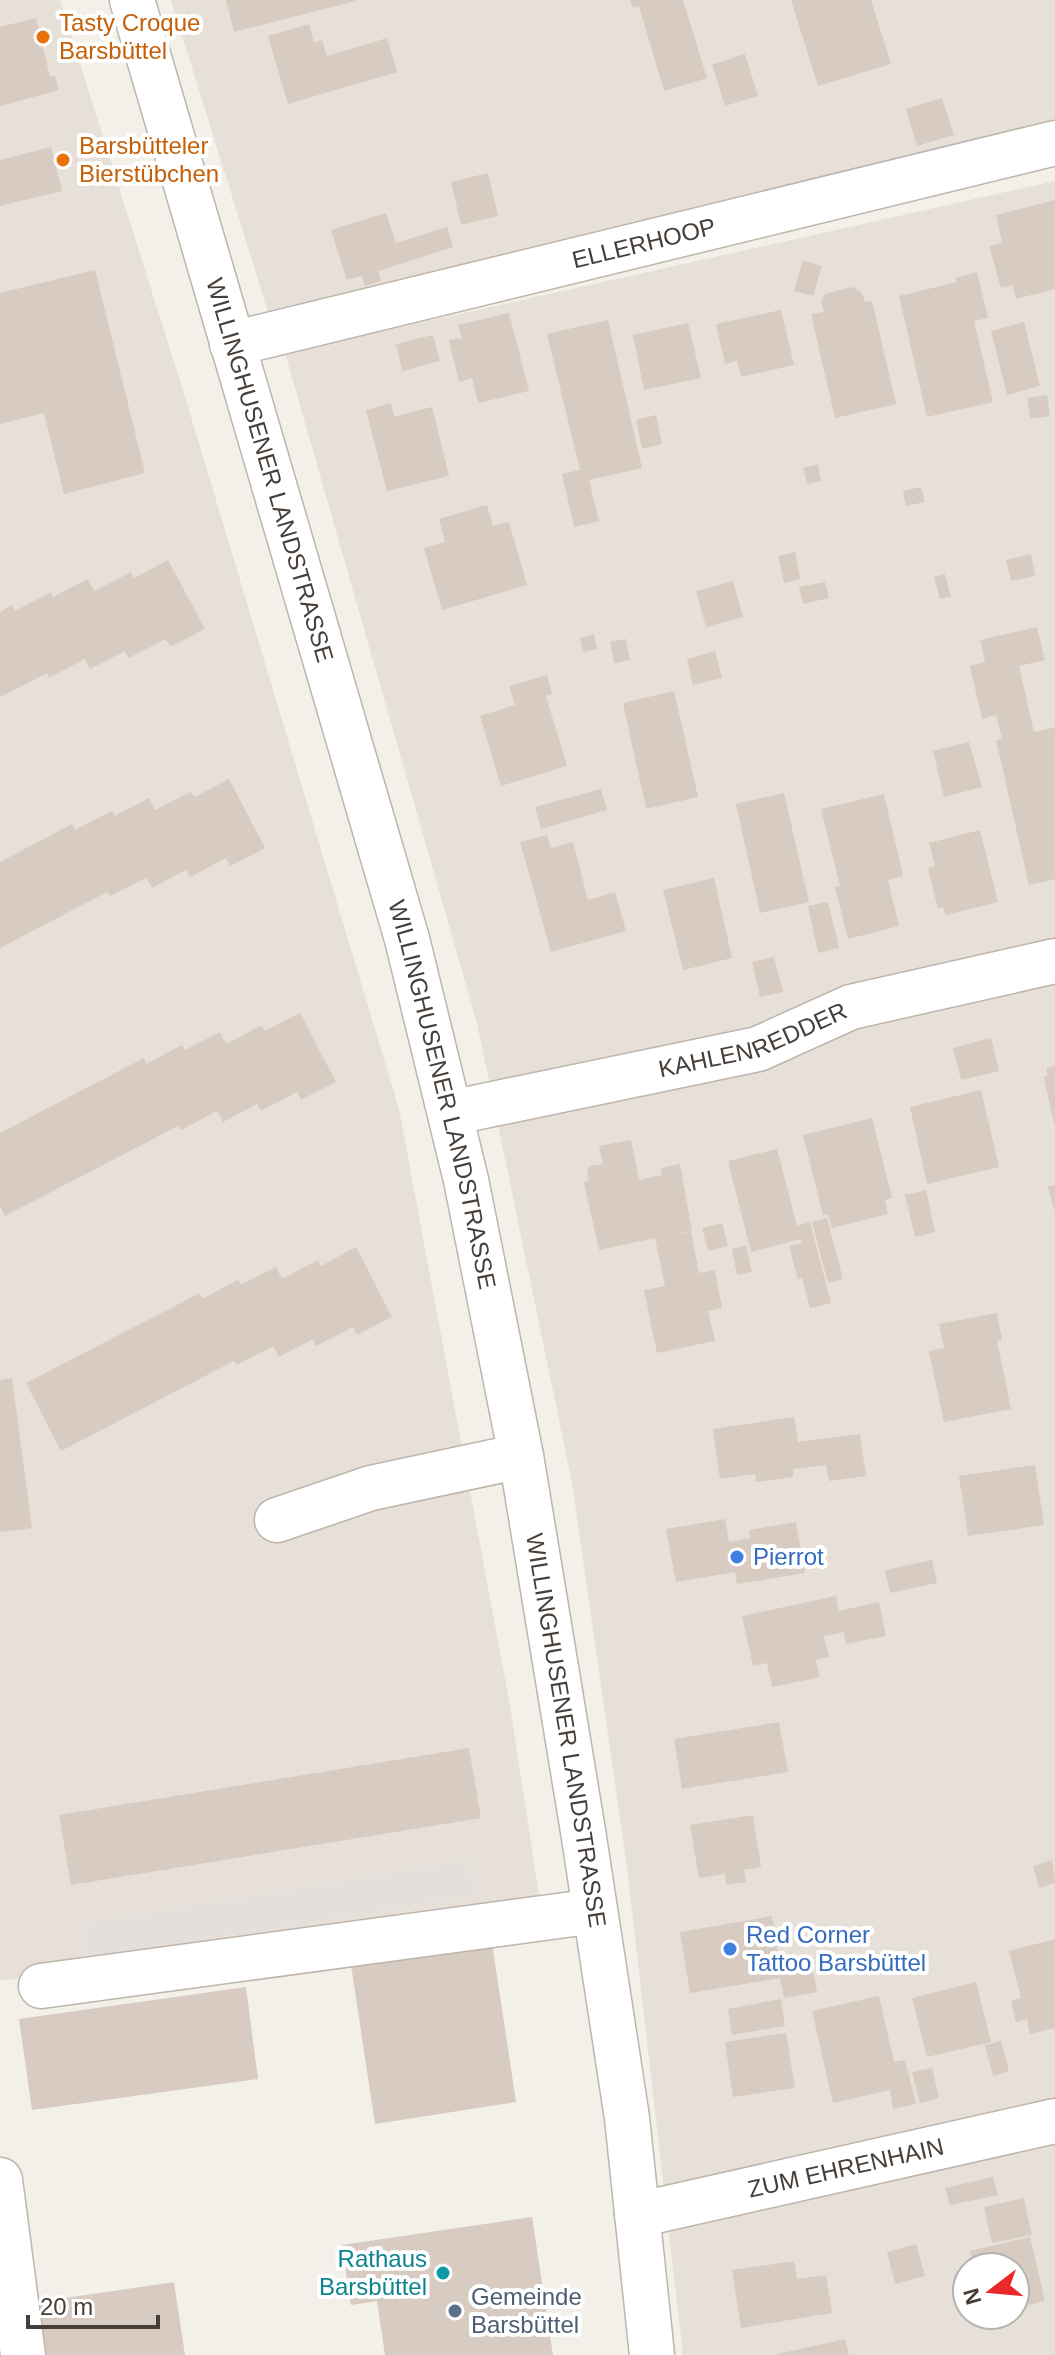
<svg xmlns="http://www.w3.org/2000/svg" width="1055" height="2355" font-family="Arial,sans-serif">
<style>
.residential{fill:#e7e0d8;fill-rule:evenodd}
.parking{fill:#e2dfdd}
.building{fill:#d7cbc2}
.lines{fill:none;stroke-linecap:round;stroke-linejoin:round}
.minor-casing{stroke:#beb5ac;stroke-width:47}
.minor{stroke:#fff;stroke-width:44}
.food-dot{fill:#e8710a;stroke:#fff;stroke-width:3}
.shop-dot{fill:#3f7fe0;stroke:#fff;stroke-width:3}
.culture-dot{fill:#0f9aa8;stroke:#fff;stroke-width:3}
.service-dot{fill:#5c6f8a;stroke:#fff;stroke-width:3}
.labels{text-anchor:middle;stroke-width:8;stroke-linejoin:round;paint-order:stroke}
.food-label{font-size:24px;fill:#c56008;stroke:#fff;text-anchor:start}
.street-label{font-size:24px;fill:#463e38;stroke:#fff}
.shop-label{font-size:24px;fill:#366cbe;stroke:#fff;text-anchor:start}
.culture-label{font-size:24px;fill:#0d838f;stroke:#fff;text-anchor:end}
.service-label{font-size:24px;fill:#4e5e75;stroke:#fff;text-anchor:start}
</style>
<rect width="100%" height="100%" fill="#f3efe9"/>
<g class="residential">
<path d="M0,0H60L185,397L399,1109L510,1706L540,1902L0,1981Z"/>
<path d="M171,0H1055V120L269,315Z"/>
<path d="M1055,181V2355H683L627,1867L572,1483L477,1023L285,353ZM967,2267H1015V2315H967Z"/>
</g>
<path class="parking" d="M468,1861L474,1894L87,1958L82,1924Z"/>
<g class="building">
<path d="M226,0H355V1L234,32Z"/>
<path d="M630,0H683L707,78L664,91L639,6L633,8Z"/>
<path d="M791,0H871L891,64L818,86Z"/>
<path d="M36,18L50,77L55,76L59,90L0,106V27Z"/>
<path d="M309,24L314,43L322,40L327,56L387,38L397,72L288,104L268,36Z"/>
<path d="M745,54L758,96L725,106L712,65Z"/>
<path d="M942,98L954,135L917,146L906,109Z"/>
<path d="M51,147L62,191L0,206V160Z"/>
<path d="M488,173L498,216L461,225L451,182Z"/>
<path d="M1055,200V289L1016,299L1013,285L1001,288L989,246L1002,243L996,215Z"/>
<path d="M386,213L396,243L447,227L453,247L378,271L381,281L365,286L362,276L347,280L331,230Z"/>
<path d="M803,260L822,266L813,296L794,291Z"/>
<path d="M95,270L145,473L64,494L44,413L0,424V293Z"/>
<path d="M977,272L988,318L974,321L993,402L927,417L899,296L957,282L955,278Z"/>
<path d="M852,287L862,293L865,302L872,301L896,404L835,418L811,314L824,312L821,302L825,294Z"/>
<path d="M781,310L794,365L741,377L737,361L725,364L716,324Z"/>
<path d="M509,313L529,391L478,403L472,378L459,382L449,340L462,338L458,325Z"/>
<path d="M608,320L642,468L589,480L599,521L574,527L562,474L580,470L547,334Z"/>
<path d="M1024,322L1040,386L1007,395L991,331Z"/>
<path d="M688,323L701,378L644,390L633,335Z"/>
<path d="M433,335L440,361L402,371L396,344Z"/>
<path d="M1047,395L1050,416L1030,419L1027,398Z"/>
<path d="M391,403L394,417L432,407L449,476L387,491L366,410Z"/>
<path d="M656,415L662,444L642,449L636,420Z"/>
<path d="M818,464L821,481L807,484L803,468Z"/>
<path d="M921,487L925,502L906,506L903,491Z"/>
<path d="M487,505L493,526L509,522L527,585L442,610L424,548L445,542L439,519Z"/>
<path d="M795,552L800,579L784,583L778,556Z"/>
<path d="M1031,554L1035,576L1011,581L1006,560Z"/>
<path d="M168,560L205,629L170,647L166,639L129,658L125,651L90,669L85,659L49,678L47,673L0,697V612L12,605L15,611L51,592L53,597L88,579L94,591L131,572L134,578Z"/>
<path d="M945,574L951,597L940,599L934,577Z"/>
<path d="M733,581L743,617L706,627L696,591Z"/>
<path d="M825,582L829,598L803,604L799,587Z"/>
<path d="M1037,627L1045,660L1019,666L1034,732L1055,727V879L1029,885L996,740L1002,739L996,715L982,719L970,666L985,662L980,640Z"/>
<path d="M594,634L597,649L583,652L580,638Z"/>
<path d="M626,639L630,660L614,663L610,642Z"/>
<path d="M715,651L722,678L693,685L687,659Z"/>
<path d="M547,675L552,694L546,696L567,766L501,786L480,716L515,705L509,686Z"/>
<path d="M674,691L698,797L646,809L623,703Z"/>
<path d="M969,742L982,787L944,797L933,751Z"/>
<path d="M229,779L265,848L230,866L226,858L190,877L186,870L152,888L146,878L110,896L107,892L0,948V862L72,824L75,830L112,811L115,816L149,798L155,810L191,792L195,797Z"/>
<path d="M601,789L607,810L541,829L535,807Z"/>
<path d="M784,793L809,902L760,913L736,804Z"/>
<path d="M884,794L903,876L888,880L899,926L848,939L835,887L840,886L821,809Z"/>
<path d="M980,830L998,902L946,915L943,907L938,909L928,868L935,866L929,843Z"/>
<path d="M547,835L551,848L573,842L588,900L615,892L626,931L551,952L520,842Z"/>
<path d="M714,878L732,958L683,970L663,890Z"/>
<path d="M828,902L839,948L818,953L808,906Z"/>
<path d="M774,957L783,992L760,997L752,962Z"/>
<path d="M300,1013L336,1082L301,1100L297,1092L261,1111L257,1104L223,1122L217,1111L181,1130L178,1126L5,1216L0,1206V1133L144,1058L146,1064L182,1045L185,1050L220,1032L226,1044L262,1025L265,1031Z"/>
<path d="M991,1038L999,1071L961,1080L953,1048Z"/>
<path d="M1055,1066V1124H1054L1044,1077L1048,1076L1046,1068Z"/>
<path d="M981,1090L999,1167L927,1184L910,1107Z"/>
<path d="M872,1118L892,1198L885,1200L888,1214L832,1228L828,1214L823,1215L803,1135Z"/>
<path d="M631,1140L639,1180L662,1175L661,1168L680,1164L692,1231L668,1236L691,1232L699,1273L715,1270L722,1308L708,1311L715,1341L657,1353L644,1290L665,1286L655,1238L599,1250L584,1182L589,1181L587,1170L590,1166L603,1164L599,1146Z"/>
<path d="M777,1149L797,1226L810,1222L831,1303L810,1308L802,1278L798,1279L789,1246L802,1243L801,1239L751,1252L728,1161Z"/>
<path d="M1055,1185V1209L1054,1210L1048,1186Z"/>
<path d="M926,1190L935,1232L915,1237L905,1195Z"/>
<path d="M827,1218L843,1279L828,1283L812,1222Z"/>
<path d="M722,1223L728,1246L708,1251L702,1228Z"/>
<path d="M746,1245L752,1272L737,1275L732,1249Z"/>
<path d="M356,1247L392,1317L357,1335L353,1327L316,1346L313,1339L279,1357L273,1346L237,1365L234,1361L61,1451L26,1383L200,1293L202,1299L238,1280L241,1285L276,1267L282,1279L318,1260L321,1266Z"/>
<path d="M997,1313L1002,1340L997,1341L1011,1409L944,1422L929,1351L944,1348L939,1324Z"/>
<path d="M12,1378L32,1528L0,1532V1380Z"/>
<path d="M794,1417L798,1442L860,1434L866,1476L829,1481L826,1465L793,1469V1477L756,1482L755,1474L720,1479L713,1429Z"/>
<path d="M1035,1465L1044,1525L968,1536L959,1476Z"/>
<path d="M725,1519L729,1542L750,1538L749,1530L796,1522L805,1573L737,1584L735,1572L676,1582L666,1529Z"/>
<path d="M932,1560L937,1583L890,1593L885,1570Z"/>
<path d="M836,1596L839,1611L879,1602L886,1636L846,1644L844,1632L824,1636L829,1657L816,1660L820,1677L772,1687L767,1663L753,1666L742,1616Z"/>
<path d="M779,1722L788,1772L682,1789L674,1739Z"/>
<path d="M469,1748L481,1818L71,1885L59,1815Z"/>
<path d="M753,1815L761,1867L744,1870L746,1882L726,1885L725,1874L699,1878L690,1825Z"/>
<path d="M1052,1860L1055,1883L1039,1888L1033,1866Z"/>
<path d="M772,1916L781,1971L812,1966L817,1992L784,1998L780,1978L690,1993L680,1932Z"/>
<path d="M1055,1939V2028L1030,2034L1027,2019L1016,2022L1011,2001L1021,1998L1009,1951Z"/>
<path d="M492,1943L516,2102L375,2124L351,1965Z"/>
<path d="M976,1982L991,2042L927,2057L912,1998Z"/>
<path d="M246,1987L258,2079L32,2110L19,2019Z"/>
<path d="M879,1996L894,2062L905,2060L916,2104L893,2109L890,2090L833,2103L812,2011Z"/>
<path d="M781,1999L785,2026L732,2035L728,2009Z"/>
<path d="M786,2033L795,2088L733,2097L725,2042Z"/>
<path d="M1001,2041L1009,2071L993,2076L985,2045Z"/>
<path d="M932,2068L939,2098L920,2103L912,2072Z"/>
<path d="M993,2177L998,2195L950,2205L945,2188Z"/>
<path d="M1024,2198L1032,2235L992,2243L984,2207Z"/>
<path d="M532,2217L553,2355H385L377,2301L351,2305L342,2245Z"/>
<path d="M1030,2237L1045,2301L1015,2308V2267H973L970,2251Z"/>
<path d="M916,2244L925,2276L895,2284L887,2252Z"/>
<path d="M794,2261L797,2279L826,2275L832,2313L741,2328L732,2270Z"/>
<path d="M174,2282L185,2355H46L38,2302Z"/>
<path d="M845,2339L849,2355H778V2354Z"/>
</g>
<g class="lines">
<defs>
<g id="minor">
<path id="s1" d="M132,0L407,939L466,1180L521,1456L583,1831L627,2118L652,2355"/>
<path id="s2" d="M232,344L1055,143"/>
<path id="s3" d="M450,1113L758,1049L851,1007L1055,961"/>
<path d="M277,1520L371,1488L521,1456"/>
<path d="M41,1986L595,1911"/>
<path d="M0,2180L23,2355"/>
<path id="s4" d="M637,2215L1055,2121"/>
</g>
</defs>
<use href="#minor" class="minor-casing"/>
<use href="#minor" class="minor"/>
</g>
<g class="food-dot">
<circle cx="43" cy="37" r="8"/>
<circle cx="63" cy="160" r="8"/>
</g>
<g class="shop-dot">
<circle cx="737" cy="1557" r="8"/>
<circle cx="730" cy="1949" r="8"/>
</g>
<circle class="culture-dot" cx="443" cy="2273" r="8"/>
<circle class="service-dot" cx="455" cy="2311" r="8"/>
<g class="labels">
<g class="food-label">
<text x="59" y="31">Tasty Croque<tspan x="59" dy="28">Barsbüttel</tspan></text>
<text x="79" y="154">Barsbütteler<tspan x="79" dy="28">Bierstübchen</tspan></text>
</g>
<g class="street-label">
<text dy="8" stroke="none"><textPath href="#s2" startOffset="424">ELLERHOOP</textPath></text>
<text dy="8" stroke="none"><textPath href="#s1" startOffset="490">WILLINGHUSENER LANDSTRASSE</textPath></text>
<text dy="8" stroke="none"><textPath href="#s3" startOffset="312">KAHLENREDDER</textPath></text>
<text dy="8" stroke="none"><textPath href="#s1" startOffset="1138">WILLINGHUSENER LANDSTRASSE</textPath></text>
<text dy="8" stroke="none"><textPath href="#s1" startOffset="1786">WILLINGHUSENER LANDSTRASSE</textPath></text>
<text dy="8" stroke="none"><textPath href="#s4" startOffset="214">ZUM EHRENHAIN</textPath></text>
</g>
<g class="shop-label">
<text x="753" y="1565">Pierrot</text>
<text x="746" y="1943">Red Corner<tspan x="746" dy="28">Tattoo Barsbüttel</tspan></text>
</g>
<g class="culture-label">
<text x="427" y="2267">Rathaus<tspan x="427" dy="28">Barsbüttel</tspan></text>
</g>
<g class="service-label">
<text x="471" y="2305">Gemeinde<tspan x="471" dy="28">Barsbüttel</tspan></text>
</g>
</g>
<g transform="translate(991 2291) rotate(254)"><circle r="38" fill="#ffffff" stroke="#b5b2af" stroke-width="2"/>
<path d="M0-6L14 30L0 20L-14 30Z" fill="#eb292b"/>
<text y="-12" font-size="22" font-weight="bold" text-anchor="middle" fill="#463e38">N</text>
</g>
<path d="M28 2315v12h130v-12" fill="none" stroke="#463e38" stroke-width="4"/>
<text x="40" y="2315" font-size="24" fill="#463e38" stroke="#ffffff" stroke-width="6" paint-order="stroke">20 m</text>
</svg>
